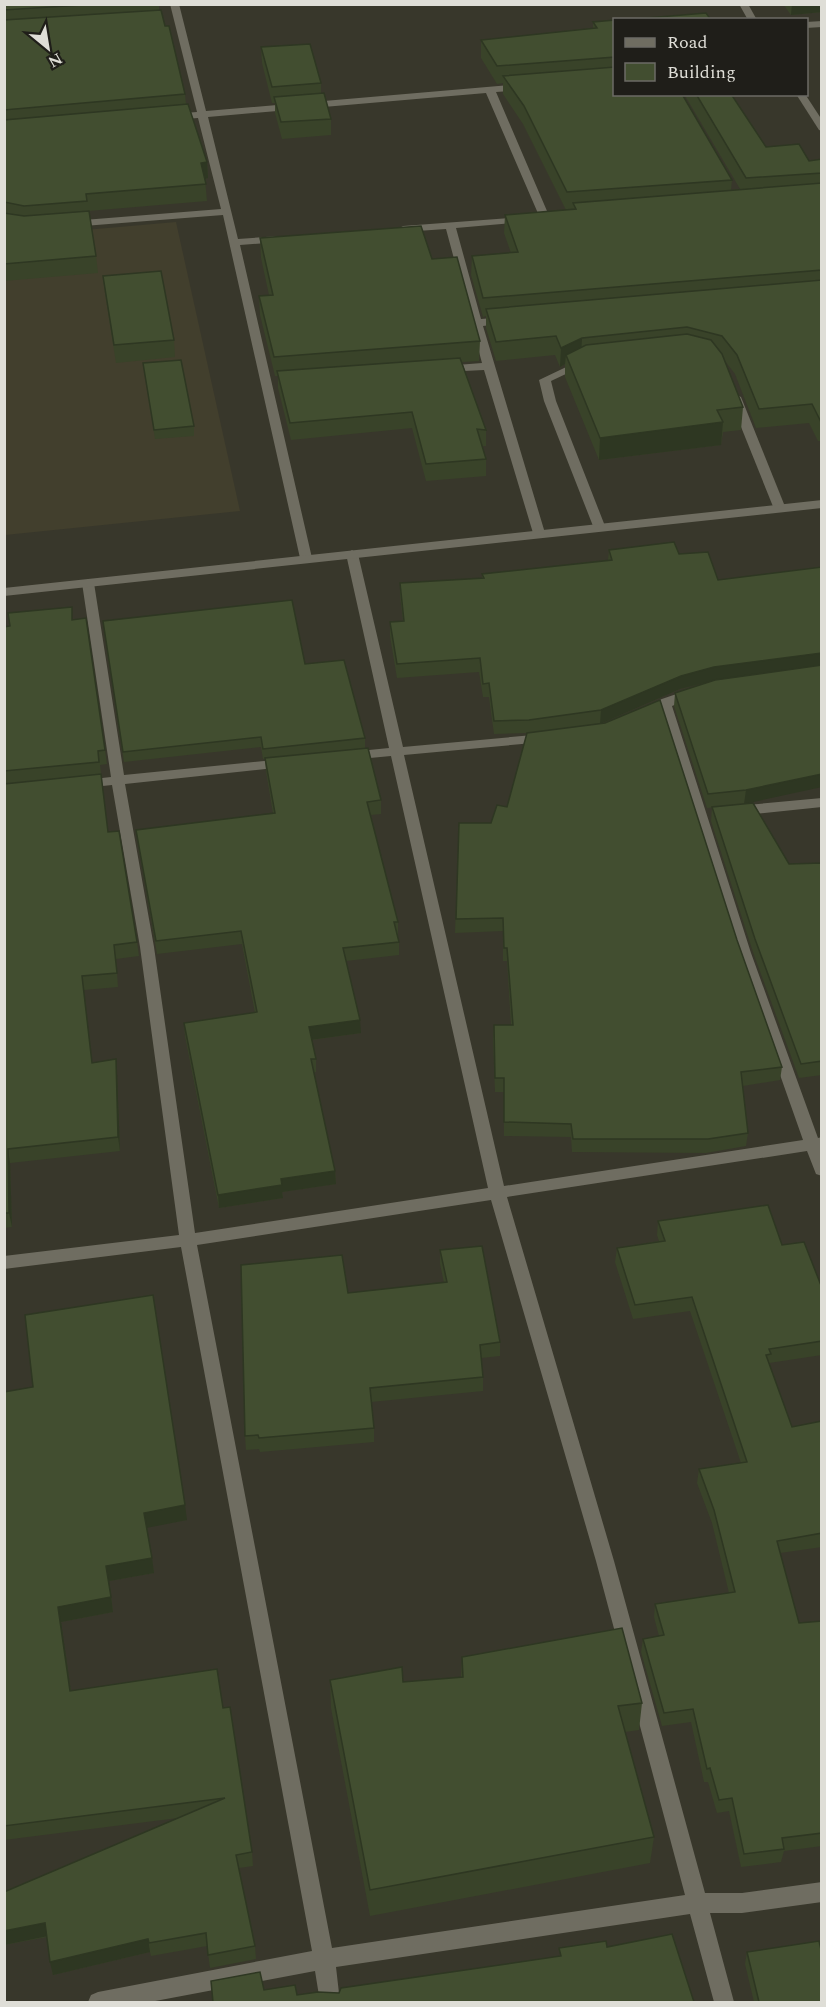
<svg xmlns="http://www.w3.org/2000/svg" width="826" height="2007" font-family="Spectral,serif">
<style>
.built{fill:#423f2d}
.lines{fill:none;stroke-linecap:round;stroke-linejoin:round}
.minor{fill:#6f6d61;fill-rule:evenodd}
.tertiary{fill:#6f6d61;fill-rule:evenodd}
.wall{fill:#394329}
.shaded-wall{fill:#2e3722}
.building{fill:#424e30;stroke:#2e3722;stroke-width:1.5}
</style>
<rect width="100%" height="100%" fill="#38372b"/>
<path class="built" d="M176,222L240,511L5,535V237Z"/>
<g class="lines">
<g class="minor">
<path d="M170,4H179L206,111L522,84L527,87L522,90L496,92L550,218L545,221L540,218L486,93L208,117L238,239L280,236L285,239L280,242L240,245L312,558L310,561L306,562L300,558L223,215L71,227L66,224L71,221L221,209L198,118L172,120L167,117L172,114L197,112Z"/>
<path d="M739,4H748L757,20H748Z"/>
<path d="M822,21V27L806,28V22Z"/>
<path d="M796,94H805L822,120V131L819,130Z"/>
<path d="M522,217L526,218V222L456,228L481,319L506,317L511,320L506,323L483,326L545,533L539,537L533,533L484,370L444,372L438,369L444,366L482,363L446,229L403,232L398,229L403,226Z"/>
<path d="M583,359L589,362L587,364L551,381L556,401L605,526L599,530L593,526L544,401L539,380Z"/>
<path d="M735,394L741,397L786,509L784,512H776L774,509L729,397Z"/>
<path d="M352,550L358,554L403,747L544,734L551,738L544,742L404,755L504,1186L803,1140L737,953L660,711L645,717L638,713L659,700L694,688L701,692L699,695L672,706L751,953L818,1138L822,1137V1176L816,1174L807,1151L507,1197L614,1561L705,1893H742L822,1882V1902L742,1913H710L734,2002H714L690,1914L336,1967L340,2002H320L315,1971L150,2002H88L91,1995L98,1992L312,1951L181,1247L4,1269V1256L179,1235L140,947L112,785L84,788L77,784L84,780L111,777L82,583L88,579L94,583L124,775L284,759L291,763L284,767L125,784L154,947L195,1233L488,1188L391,756L349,760L342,756L349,752L389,748L346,554ZM491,1200L596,1561L685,1895L332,1948L197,1245Z"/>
<path d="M822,798V807L736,816L729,811L736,806Z"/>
</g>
<path class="tertiary" d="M822,500V508L4,596V588Z"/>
</g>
<g class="wall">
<path d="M4,4H159V10L185,94L186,104L207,162L208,178L205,179L207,201L88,211L96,256L98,273L4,281Z"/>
<path d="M783,4H822V12L791,15Z"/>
<path d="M615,20V94L732,180L731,190L740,189L684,94H731L766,147L809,161L822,159V441H818L809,423L756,428L735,374L725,361L743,407L741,430L723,432L721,445L599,460L565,377V364L560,367L555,355L496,361L486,328V316L483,317L471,275L472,256L511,253L504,233L505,215L566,210L523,124L503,94V83L497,84L481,58V40L593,28V22Z"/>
<path d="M261,47L321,83V93L331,119V135L282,139L275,113V103H272L262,63Z"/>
<path d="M260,238L432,259L480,341L479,361L462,362L486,430V446H482L486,459V476L426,481L412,428L291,440L278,388V376H275L260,315L259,296L269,295L261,258Z"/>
<path d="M103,276L174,340L175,357L116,363L105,293Z"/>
<path d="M143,363L194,426V436L155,439Z"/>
<path d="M609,550L679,554L718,580L822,567L744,804L707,808L674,706L675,693L710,681L680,689L602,723L737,940L782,1067L780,1080L743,1086L748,1133L746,1146L706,1153L572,1152L571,1137L504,1136V1092H495L493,1039L494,1025H511L507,961H503V931L455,933L459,823H491L507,807L527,733L494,734L489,697H483L479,672L397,678L390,636V622L403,621L400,596V583L482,579V574L608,560Z"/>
<path d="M73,620L105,750L107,764L100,765L108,832L137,942L139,956L116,959L118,987L84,990L92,1063L116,1059L117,1074L120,1151L10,1163L12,1227L4,1228V627Z"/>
<path d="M103,621L305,664L365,738V748L381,800V814L371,815L398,922V935H397L399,942V955L346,961L361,1033L312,1040L316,1059V1072H314L335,1171L336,1184L282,1192L283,1198L219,1208L185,1036L184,1023L255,1013L242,944L157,954L138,843L136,830L273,813L266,771L265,758L284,756L263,759L261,747L124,762Z"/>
<path d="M712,807L789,864L822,863V1075L799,1078L753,952L711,821Z"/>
<path d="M658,1221L782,1245L822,1288V1355L769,1363L792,1427L822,1421V1547L780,1553L799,1623L822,1621V1846L784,1851L781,1862L741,1867L729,1811L717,1813L708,1782H704L691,1722L662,1726L641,1652L643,1639L659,1636L654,1617L655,1604L729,1593L712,1523L697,1483L699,1469L741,1463L690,1311L633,1319L615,1262L617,1248L659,1241L657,1235Z"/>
<path d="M440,1250L500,1342V1356L481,1358L483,1377V1391L371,1402L374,1428V1442L260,1452L259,1449L246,1450L245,1436L348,1293L444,1283L440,1264Z"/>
<path d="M4,1392L187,1520L147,1527L154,1573L109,1581L113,1612L61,1622L71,1691L223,1708L252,1852L253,1866L239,1868L255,1946L256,1959L210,1968L207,1946L151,1956L150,1952L53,1975L47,1937L4,1945V1892L178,1818L4,1840Z"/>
<path d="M462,1657L642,1703L639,1730L625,1732L654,1837L650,1863L370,1916L331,1708L330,1680L403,1682L461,1677Z"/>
<path d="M747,1952L822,2002H754L745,1964Z"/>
</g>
<g class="shaded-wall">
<path d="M792,4H822V12L791,15Z"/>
<path d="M207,162L208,178L202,180L201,163Z"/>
<path d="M582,338L581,357L566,355L565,364L560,367L561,348Z"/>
<path d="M723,422L721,445L599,460L600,438Z"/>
<path d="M822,653V667L712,681L680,689L600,724L601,710L681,676L714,667Z"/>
<path d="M822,774V787L744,804L746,790Z"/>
<path d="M360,1020L361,1033L310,1040L309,1027Z"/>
<path d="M116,1059L117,1074L120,1151L118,1137Z"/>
<path d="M8,1149L10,1163L12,1227L9,1213Z"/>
<path d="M335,1171L336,1184L282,1192L283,1198L219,1208L218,1195L281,1179Z"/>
<path d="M185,1505L187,1520L146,1528L144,1513Z"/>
<path d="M152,1558L154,1573L109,1581L113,1612L61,1622L73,1706L58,1607L106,1566Z"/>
<path d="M45,1923L48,1936L4,1945V1931Z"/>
<path d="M148,1939L150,1952L53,1975L50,1962Z"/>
</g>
<g class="building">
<path d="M4,4H97L4,10Z"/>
<path d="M161,10L165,26H169L185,94L4,110V20Z"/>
<path d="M706,13L711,20H623Z"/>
<path d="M615,20V57L497,66L481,40L597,28L593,22Z"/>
<path d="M310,44L321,83L272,87L261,47Z"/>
<path d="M615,67V94H682L732,180L567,192L524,106L503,76Z"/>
<path d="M324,93L331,119L281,122L274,97Z"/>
<path d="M696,94H731L766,147L799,144L809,161L822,159V173L746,178Z"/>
<path d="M188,104L207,162L201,163L206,184L86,194L87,201L24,206L4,202V120Z"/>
<path d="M822,183V270L483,298L472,256L518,252L505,215L576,209L573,203Z"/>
<path d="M89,211L96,256L4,264V213L24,216Z"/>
<path d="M421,226L432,259L457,257L480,341L274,357L259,296L273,295L260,238Z"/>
<path d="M161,271L174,340L114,345L103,276Z"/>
<path d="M822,280V422H821L812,404L759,409L737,355L722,336L687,327L582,338L561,348L556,336L496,342L486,309Z"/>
<path d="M687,334L711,340L722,354L743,407L717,410L723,422L600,438L566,355L586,345Z"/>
<path d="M460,358L486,430L477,429L486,459L426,464L412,412L290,423L277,371Z"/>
<path d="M181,360L194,426L154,430L143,363Z"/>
<path d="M674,542L679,554L708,552L718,580L822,567V653L714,667L681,676L601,710L529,720L494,721L489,683L483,684L480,658L397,664L390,622L404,621L400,583L484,578L482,574L612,560L609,550Z"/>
<path d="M292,600L305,664L344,660L365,738L263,749L261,737L123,752L103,621Z"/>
<path d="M72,607V620L86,618L105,750L98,751L99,762L4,771V627L10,626L8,613Z"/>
<path d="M822,665V774L746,790L708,794L675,693L715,680Z"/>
<path d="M660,700L737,940L782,1067L741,1072L748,1133L708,1139H573L571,1124L504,1122V1078H495L494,1025H513L507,948H504L503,918L456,919L459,823H491L497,805L507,807L527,733L605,723Z"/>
<path d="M368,748L381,800L367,802L398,922H394L399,942L343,948L360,1020L309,1027L316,1059H311L335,1171L281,1179L282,1185L218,1195L184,1023L257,1012L241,931L156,941L136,830L275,813L265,758Z"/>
<path d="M101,774L108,832L119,831L137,942L114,945L117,973L82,976L92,1063L116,1059L118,1137L8,1149L9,1213H4V784Z"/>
<path d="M753,803L789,864L822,863V1061L801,1064L755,939L712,807Z"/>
<path d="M768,1205L782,1245L804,1242L822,1288V1341L769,1349L771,1354L766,1355L792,1427L822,1421V1533L777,1541L799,1623L822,1621V1833L782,1838L784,1849L744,1854L732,1798L719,1800L710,1768L707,1769L693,1709L664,1713L643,1639L664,1635L655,1604L735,1592L714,1510L699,1469L747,1462L692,1297L635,1305L617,1248L665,1241L658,1221Z"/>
<path d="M482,1246L500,1342L480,1345L483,1377L370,1388L374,1428L259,1438L258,1435L245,1436L241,1265L342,1255L348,1293L447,1282L440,1250Z"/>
<path d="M153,1295L185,1505L144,1513L152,1558L106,1566L111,1597L58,1607L70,1691L217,1669L223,1708L230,1707L252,1852L236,1855L255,1946L208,1955L206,1933L149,1943L148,1939L50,1962L45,1923L4,1931V1892L225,1798L4,1826V1392L33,1387L25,1315Z"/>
<path d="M622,1628L642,1703L618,1706L654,1837L370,1890L330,1680L402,1667L403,1682L463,1677L462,1657Z"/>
<path d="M672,1934L694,2002H213L211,1981L260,1972L264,1990L295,1985L297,1995L318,1992L339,1993L341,1988L561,1956L559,1948L606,1941L607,1947Z"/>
<path d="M819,1941L822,1954V2002H759L747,1952Z"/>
</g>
<rect width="826" height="2007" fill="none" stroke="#dfded7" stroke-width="12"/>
<rect x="613" y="18" width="195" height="78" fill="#1f1e19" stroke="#6c6b65" stroke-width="1.5"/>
<rect x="625" y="38" width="30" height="9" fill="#6f6d61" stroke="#6c6b65" stroke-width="1.5"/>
<text x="667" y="48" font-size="18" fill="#dfded7">Road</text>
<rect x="625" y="63" width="30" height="18" fill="#424e30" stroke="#6c6b65" stroke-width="1.5"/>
<text x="667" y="78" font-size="18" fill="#dfded7">Building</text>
<g transform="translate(48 48) rotate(150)" stroke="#1f1e19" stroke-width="4.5" paint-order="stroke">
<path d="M0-4.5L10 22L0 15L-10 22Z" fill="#dfded7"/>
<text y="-9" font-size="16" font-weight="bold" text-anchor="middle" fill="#dfded7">N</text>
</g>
</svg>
